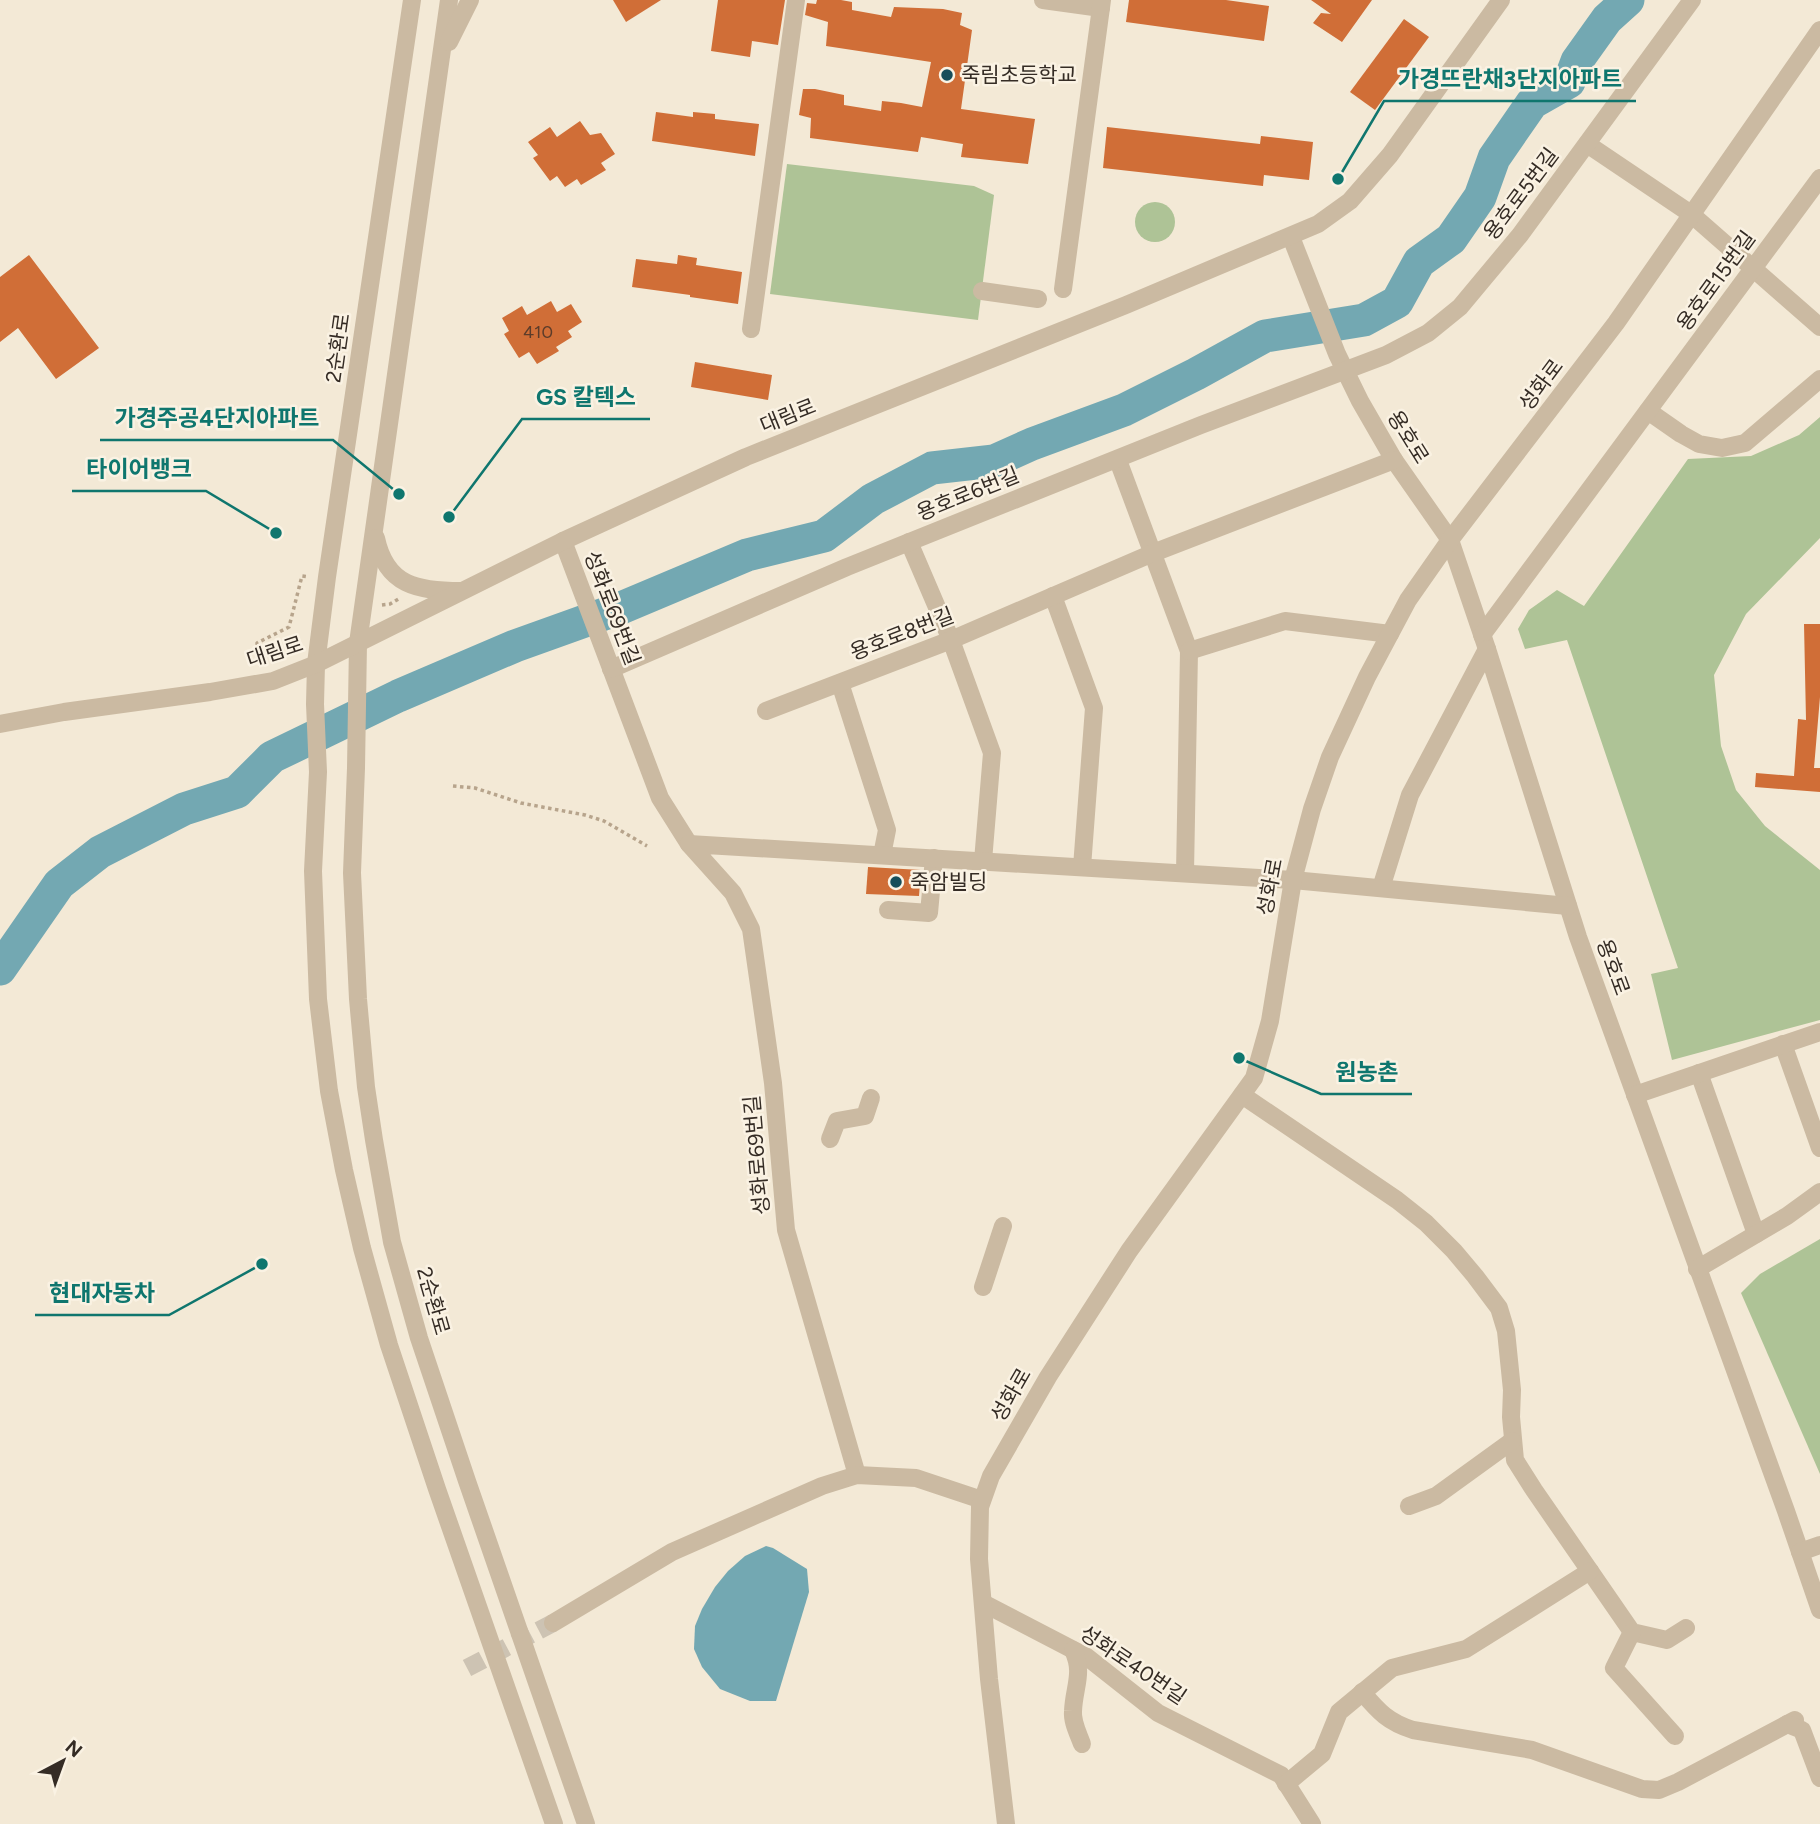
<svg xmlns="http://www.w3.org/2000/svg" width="1820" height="1824" font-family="Figtree,'Noto Sans KR',sans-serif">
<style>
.green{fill:#aec396}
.water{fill:#73a8b2}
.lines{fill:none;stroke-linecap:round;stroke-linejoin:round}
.river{stroke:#73a8b2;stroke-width:33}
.building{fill:#d06e37}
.minor-tunnel{stroke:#cdc3b3;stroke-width:18;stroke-dasharray:18 9;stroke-linecap:butt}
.path{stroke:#b7a48c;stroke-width:3.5;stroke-dasharray:3.5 3.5;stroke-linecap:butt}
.minor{stroke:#cbbaa2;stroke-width:18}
.poi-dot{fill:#174e5a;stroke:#faf2e3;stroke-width:2.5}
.labels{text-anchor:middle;stroke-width:5;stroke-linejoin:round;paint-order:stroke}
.number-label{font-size:18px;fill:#5c3c2a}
.poi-label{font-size:21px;fill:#352c25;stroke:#faf2e3;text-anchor:start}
.street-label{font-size:21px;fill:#352c25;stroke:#faf2e3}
.leader{fill:none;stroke:#0f766e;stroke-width:2.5}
.callout-dot{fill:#0f766e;stroke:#faf2e3;stroke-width:2.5}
.callout-label{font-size:23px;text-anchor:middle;font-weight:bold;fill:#0f766e;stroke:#faf2e3;stroke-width:5;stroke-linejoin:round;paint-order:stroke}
</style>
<rect width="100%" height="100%" fill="#f3e9d6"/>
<g class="green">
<path d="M787,164L974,186L994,195L978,320L770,294Z"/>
<circle cx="1155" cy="222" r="20"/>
<path d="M1820,417V538L1746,614L1714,675L1721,746L1736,790L1765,826L1820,870V1020L1672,1060L1651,974L1678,968L1567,640L1525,649L1518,629L1529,610L1557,590L1584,606L1688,459L1751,456L1799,435Z"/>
<path d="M1820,1239V1474L1741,1293L1760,1274Z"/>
</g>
<path class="water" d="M766,1546L773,1548L807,1569L809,1592L776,1701H750L720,1689L702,1667L694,1649L695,1626L702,1609L715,1587L728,1571L745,1556Z"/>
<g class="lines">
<path class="river" d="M0,969L59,884L100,852L184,809L237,792L272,757L398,696L515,646L621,608L747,555L824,536L873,499L932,468L994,461L1032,444L1124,410L1196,374L1265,336L1364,320L1397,302L1419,262L1451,239L1480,197L1494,158L1532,103L1569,82L1577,61L1607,19L1628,0"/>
</g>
<g class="building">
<path d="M613,0H661L626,22Z"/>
<path d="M718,0H785L778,45L752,41L750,57L711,51Z"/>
<path d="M817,0H841L852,2V10L891,17L894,7L943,9L962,13L960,25L972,30L961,109L1035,119L1028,164L961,157L963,144L921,137L918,152L810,138L811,118L799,115L803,89H815L844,95V105L881,111L882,101L901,103L922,107L931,62L826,46L828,22L805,15L807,3L816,4Z"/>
<path d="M1129,0H1226L1269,6L1264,41L1126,22Z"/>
<path d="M1311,0H1372L1342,42L1313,23L1321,13L1331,14Z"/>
<path d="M1404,19L1429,37L1375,110L1350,92Z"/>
<path d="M656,112L693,117V112L715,114V119L759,124L755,156L652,141Z"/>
<path d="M580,121L590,135L601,133L615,154L601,163L606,170L581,185L577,179L565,187L557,176L550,181L533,158L538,155L528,142L550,127L557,137Z"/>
<path d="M1107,127L1260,144L1261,136L1313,142L1309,180L1264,175L1263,186L1103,168Z"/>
<path d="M29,255L99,348L56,379L18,328L0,342V277Z"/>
<path d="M678,255L697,258L696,265L742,272L738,304L690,297V295L632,287L636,259L677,264Z"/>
<path d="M551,301L557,312L571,304L582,322L568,331L572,337L556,347L559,351L537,364L529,352L519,358L504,334L509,331L502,318L522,306L527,315Z"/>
<path d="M695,362L772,375L768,400L691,387Z"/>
<path d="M1804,624H1820V697L1814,768H1820V792L1755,787L1756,773L1794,776L1798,719L1806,720Z"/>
<path d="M868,867L921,870L919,896L866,894Z"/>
</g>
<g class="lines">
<path class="minor-tunnel" d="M467,1668L553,1623"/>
<g class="path">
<path d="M382,605L390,604L400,598"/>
<path d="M260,666L257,643L289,627L302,576L309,577"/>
<path d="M453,786L475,788L521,803L585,815L604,821L647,846"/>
</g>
<g class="minor">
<path d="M412,0L327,577L316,664L315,704L318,772L313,871L318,999L329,1091L344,1170L362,1248L389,1345L437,1489L554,1824"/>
<path d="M449,0L358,643L356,768L352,873L358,999L366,1087L374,1140L392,1242L419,1338L467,1481L586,1824"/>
<path d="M1043,0L1101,8"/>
<path d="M449,42L470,0"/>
<path d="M1587,144L1691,214L1820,327"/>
<path d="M1291,237L1337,354L1360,401L1394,460L1450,540L1487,649L1578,937L1786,1511L1820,1610"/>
<path d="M1063,289L1102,0"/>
<path d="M982,291L1038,299"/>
<path d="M751,329L796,0"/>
<path d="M1648,411L1681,434L1699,444L1722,448L1745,443L1820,379"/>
<path d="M1119,463L1189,651L1185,873"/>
<path d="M376,538C386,586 418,591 461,591"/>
<path d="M563,541L660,798L689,844"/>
<path d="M909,542L951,640L992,753L983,861"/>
<path d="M1053,596L1094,708L1082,867"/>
<path d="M1482,635L1820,178"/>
<path d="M1189,651L1285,621L1390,634"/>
<path d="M611,669L847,567L1201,425L1386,355L1428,333L1460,307L1520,235L1692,0"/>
<path d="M840,683L887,830L882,855"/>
<path d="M766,711L951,640L1153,553L1394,460"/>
<path d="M0,724L64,712L210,692L273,681L316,664L563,541L746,457L1126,305L1318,224L1350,201L1390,155L1501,0"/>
<path d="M1381,888L1410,795L1487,649"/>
<path d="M888,910L929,913L934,858"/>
<path d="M1783,1044L1820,1148"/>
<path d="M1699,1073L1756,1234"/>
<path d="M1242,1095L1397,1200L1426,1223L1454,1251L1475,1276L1499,1308L1506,1331L1512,1390L1511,1417L1515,1460L1534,1490L1632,1632L1667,1640L1686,1628"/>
<path d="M1635,1095L1820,1032"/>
<path d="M830,1139L837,1121L865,1116L871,1098"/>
<path d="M1697,1269L1787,1216L1820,1192"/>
<path d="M983,1287L1003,1226"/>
<path d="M857,1475L786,1230L773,1083L751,929L733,893L689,844L1293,880L1568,906"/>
<path d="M1409,1506L1436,1496L1512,1441"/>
<path d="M1800,1552L1820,1545"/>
<path d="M983,1603L1087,1657L1158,1713L1281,1775L1312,1824"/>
<path d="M553,1623L672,1552L822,1486L857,1475L916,1478L982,1500"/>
<path d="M1632,1632L1614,1668L1675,1736"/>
<path d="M1073,1650C1084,1673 1074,1687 1073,1711C1072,1722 1078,1733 1082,1744"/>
<path d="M1362,1692C1379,1712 1388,1722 1413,1730L1532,1750L1642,1789L1659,1790L1678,1782L1795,1720"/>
<path d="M1787,1724L1802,1730L1820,1778"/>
<path d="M1286,1784L1322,1754L1339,1712L1392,1668L1466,1649L1590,1571"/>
<path d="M1006,1824L989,1679L979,1559L980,1507L991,1476L1048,1377L1129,1251L1254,1078L1270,1021L1293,880L1312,809L1330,757L1367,677L1408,600L1450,540L1616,323L1820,30"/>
</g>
</g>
<g class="poi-dot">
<circle cx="947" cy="75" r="7"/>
<circle cx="896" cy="882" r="7"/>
</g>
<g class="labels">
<g class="number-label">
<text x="538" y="338">410</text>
</g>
<g class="poi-label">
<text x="961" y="82">죽림초등학교</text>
<text x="910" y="889">죽암빌딩</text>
</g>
<g class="street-label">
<text transform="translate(1521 194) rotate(-53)" y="7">용호로5번길</text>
<text transform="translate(1716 281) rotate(-54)" y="7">용호로15번길</text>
<text transform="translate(338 348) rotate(-82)" y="7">2순환로</text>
<text transform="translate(1541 385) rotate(-53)" y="7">성화로</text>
<text transform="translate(788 416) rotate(-22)" y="7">대림로</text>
<text transform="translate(1408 437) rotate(58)" y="7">용호로</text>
<text transform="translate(968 494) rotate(-22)" y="7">용호로6번길</text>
<text transform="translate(612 608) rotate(69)" y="7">성화로69번길</text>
<text transform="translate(902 634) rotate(-21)" y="7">용호로8번길</text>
<text transform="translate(275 652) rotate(-18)" y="7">대림로</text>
<text transform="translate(1270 887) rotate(-79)" y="7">성화로</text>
<text transform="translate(1613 967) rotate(70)" y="7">용호로</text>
<text transform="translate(757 1155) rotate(-95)" y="7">성화로69번길</text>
<text transform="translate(433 1301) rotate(74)" y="7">2순환로</text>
<text transform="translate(1011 1395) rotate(-60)" y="7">성화로</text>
<text transform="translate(1133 1665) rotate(34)" y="7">성화로40번길</text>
</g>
</g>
<path class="leader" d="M1338 179L1384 101H1636M449 517L522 419H650M399 494L333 440H100M276 533L206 491H72M1239 1058L1321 1094H1412M262 1264L169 1315H35"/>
<g class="callout-dot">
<circle cx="1338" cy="179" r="7"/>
<circle cx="449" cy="517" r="7"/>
<circle cx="399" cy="494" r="7"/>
<circle cx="276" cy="533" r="7"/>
<circle cx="1239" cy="1058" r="7"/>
<circle cx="262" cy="1264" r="7"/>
</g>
<g class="callout-label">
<text x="1510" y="87">가경뜨란채3단지아파트</text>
<text x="586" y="405">GS 칼텍스</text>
<text x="217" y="426">가경주공4단지아파트</text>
<text x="139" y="477">타이어뱅크</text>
<text x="1367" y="1080">원농촌</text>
<text x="102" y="1301">현대자동차</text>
</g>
<g transform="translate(63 1761) rotate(41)" stroke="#faf2e3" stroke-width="5" paint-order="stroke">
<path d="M0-5L12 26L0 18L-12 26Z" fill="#352c25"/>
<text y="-10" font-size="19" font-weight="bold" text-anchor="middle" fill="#352c25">N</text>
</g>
</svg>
